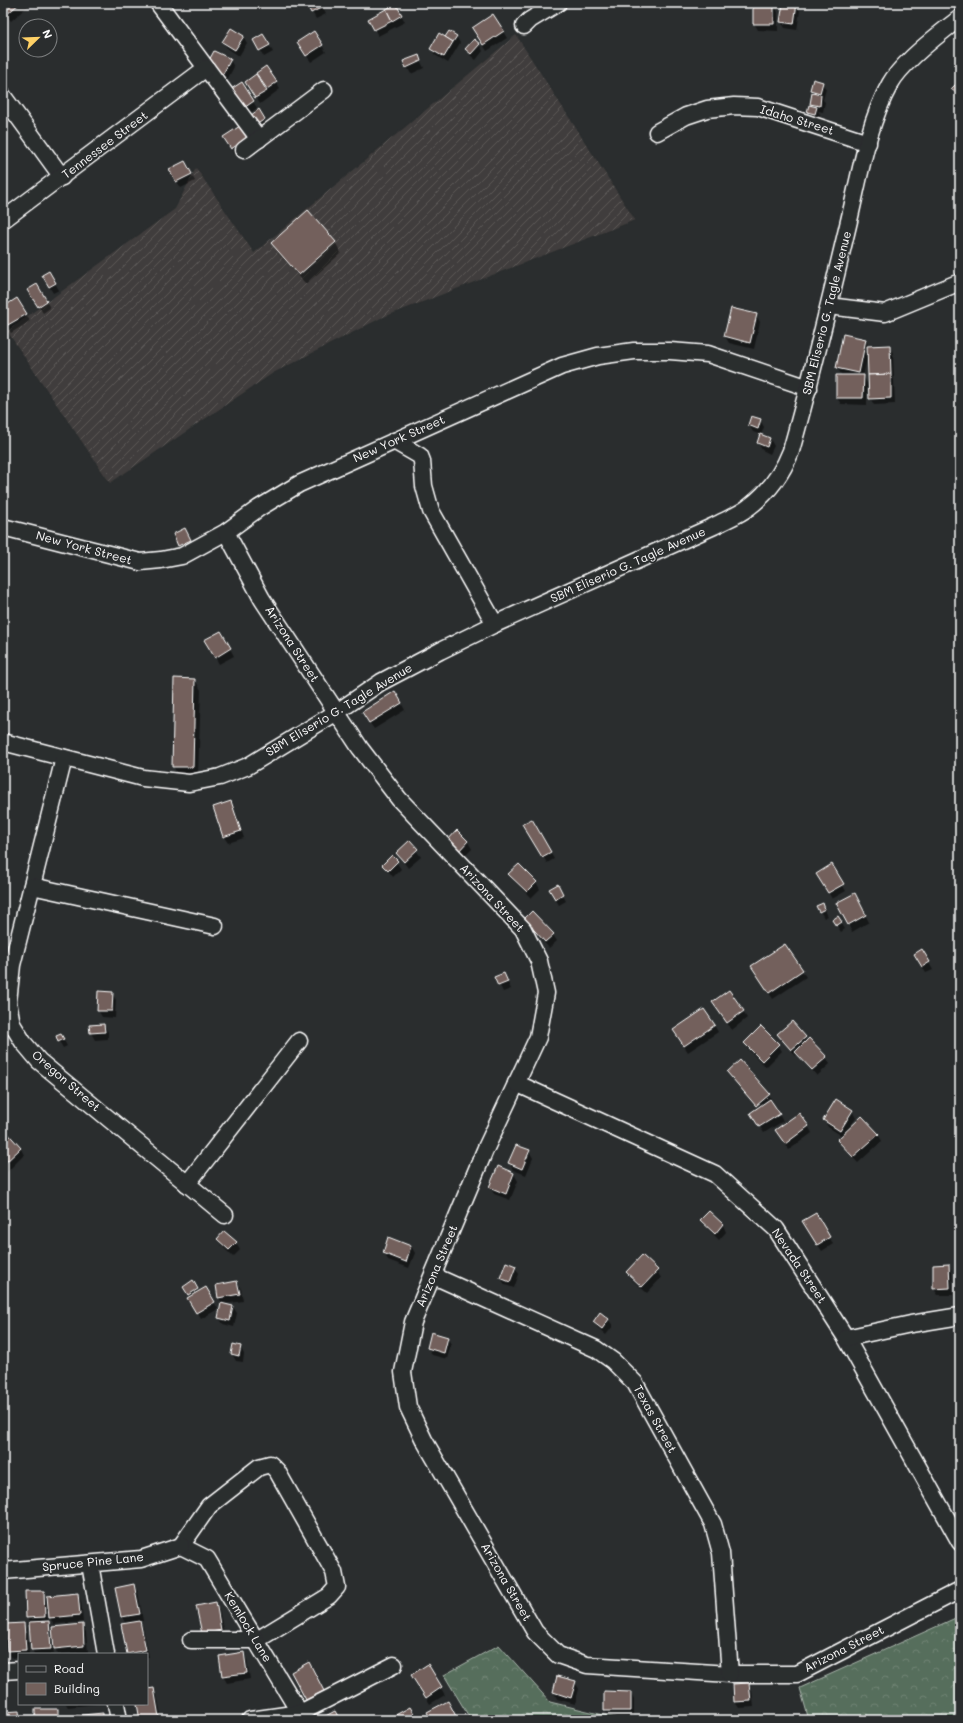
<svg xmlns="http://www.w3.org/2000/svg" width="963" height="1723" font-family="Mali,sans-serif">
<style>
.industrial{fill:url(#industrial-furrows)}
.forest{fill:url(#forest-crowns);stroke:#aab6ad}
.shadow{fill:#0007}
.building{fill:#73615c;stroke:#fff}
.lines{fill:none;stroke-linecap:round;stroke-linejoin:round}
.minor-casing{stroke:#fff;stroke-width:19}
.minor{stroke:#2a2d2e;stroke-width:16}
.labels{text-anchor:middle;stroke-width:3.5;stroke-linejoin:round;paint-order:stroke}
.street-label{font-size:12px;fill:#fff;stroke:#2a2d2e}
</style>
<defs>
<pattern id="industrial-furrows" width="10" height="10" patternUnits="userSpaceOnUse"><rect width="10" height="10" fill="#403d3c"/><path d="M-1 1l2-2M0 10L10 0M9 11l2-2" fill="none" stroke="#5d5a59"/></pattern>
<pattern id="forest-crowns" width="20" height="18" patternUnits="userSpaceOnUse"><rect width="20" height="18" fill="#566e5b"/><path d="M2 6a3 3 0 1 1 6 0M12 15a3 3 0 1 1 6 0" fill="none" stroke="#6f8474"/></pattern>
</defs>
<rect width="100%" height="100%" fill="#2a2d2e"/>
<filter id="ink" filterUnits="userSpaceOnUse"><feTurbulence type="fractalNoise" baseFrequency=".025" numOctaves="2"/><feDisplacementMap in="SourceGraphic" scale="8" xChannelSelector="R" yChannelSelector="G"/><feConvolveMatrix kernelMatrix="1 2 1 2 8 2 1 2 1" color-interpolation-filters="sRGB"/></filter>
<g filter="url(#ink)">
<path class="industrial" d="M516,35L635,220L381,318L273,373L110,483L7,331L175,209L196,168L254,253Z"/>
<g class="forest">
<path d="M960,1616V1720H809L800,1688Z"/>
<path d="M499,1645L550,1702L624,1720H471L444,1675Z"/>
</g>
<g class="shadow">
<path d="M3,3H27L28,6L11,21L3,12Z"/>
<path d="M307,3H320L326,14L316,19Z"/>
<path d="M784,3L796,4L800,11L797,30L785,28L781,22Z"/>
<path d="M396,5L405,22L378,36L369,19Z"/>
<path d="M774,5L778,12V31L758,30L754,23Z"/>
<path d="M493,16L507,38L487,51L477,35Z"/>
<path d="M314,32L326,52L311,62L302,49Z"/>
<path d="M263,35L273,52L264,57L254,40Z"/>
<path d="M243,36L247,43L239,56L227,48L223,42Z"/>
<path d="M456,36L460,43L448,63L435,55L431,49Z"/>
<path d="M479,44L483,51L476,60L471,56L467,49Z"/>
<path d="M418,56L424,68L411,74L407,67Z"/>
<path d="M230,60L234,67L227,80L211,72Z"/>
<path d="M266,67L280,89L260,104L246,82Z"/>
<path d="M960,82V99L953,89Z"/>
<path d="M822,83L826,89L823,100L825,102L823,112L818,111L820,114L819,121L812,119L808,112L809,106L813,107L811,104L813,93L811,90Z"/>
<path d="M242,84L257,108L246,116Z"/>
<path d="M258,111L268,126L261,131L255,123Z"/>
<path d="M224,138L251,145L235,155Z"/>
<path d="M184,162L195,181L181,188L170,170Z"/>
<path d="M335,242L341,253L306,284L278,253L272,243Z"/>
<path d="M49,273L59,290L53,293L43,276Z"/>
<path d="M33,297L46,301L50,308L43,313Z"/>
<path d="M17,300L30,321L11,333L3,319V308Z"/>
<path d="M756,315L760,322L754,349L729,343L725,336Z"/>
<path d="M865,340L869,347L889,346L893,353L895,404L874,405L870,398L868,354L863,376L867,383V405L841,404L837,398L842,376L837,367Z"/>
<path d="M760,420L764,427L761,435L770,439L774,446L770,454L762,450L758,443L761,435L753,432L749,425Z"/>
<path d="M174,535L188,536L194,547L183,552Z"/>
<path d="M221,632L234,656L219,664L206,641Z"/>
<path d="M195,680L201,690L198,777H179L173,766Z"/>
<path d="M395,692L405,710L374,729L367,719Z"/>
<path d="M230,803L234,809L244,838L228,843L224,837L215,808Z"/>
<path d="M531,820L554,859L547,863L524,824Z"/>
<path d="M457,832L468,842L472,849L463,858L452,848Z"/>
<path d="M410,842L421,857L408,868L397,853Z"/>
<path d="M392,856L401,869L393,877L384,865Z"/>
<path d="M832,866L846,891L832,899L818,874Z"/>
<path d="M510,874L536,882L540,889L531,898L514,881Z"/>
<path d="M557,885L566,901L559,905L550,890Z"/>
<path d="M854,894L869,922L852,932L837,904Z"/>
<path d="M822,905L828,916L824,918L818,907Z"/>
<path d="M838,917L845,929L841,932L833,920Z"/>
<path d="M525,919L553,935L557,941L549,948L529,926Z"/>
<path d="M785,945L806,977L773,999L756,973Z"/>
<path d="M922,951L933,970L926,973L915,955Z"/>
<path d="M496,978L507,981L511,989L503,992Z"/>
<path d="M729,991L747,1018L732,1030L717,1009Z"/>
<path d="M112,993L116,1000L115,1018L102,1017L98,1010Z"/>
<path d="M104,1025L108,1032V1039L95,1040L91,1033Z"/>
<path d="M714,1025L718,1032L688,1052L678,1037Z"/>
<path d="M779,1034L805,1038L807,1042L826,1057L830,1064L817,1076L798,1054L796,1056Z"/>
<path d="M61,1035L67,1046L63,1048L59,1041Z"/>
<path d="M745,1043L778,1045L782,1051L766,1067L749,1050Z"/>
<path d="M729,1072L769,1095L773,1102L771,1103L783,1121L764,1133L755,1119L758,1108Z"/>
<path d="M837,1101L852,1111L856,1118L850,1127L878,1134L882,1141L858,1163L842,1146L838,1140L842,1136L828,1127L824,1120Z"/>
<path d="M808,1126L812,1133L789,1150L776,1131Z"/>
<path d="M3,1130L21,1149L24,1155L4,1175Z"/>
<path d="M529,1151L533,1158L526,1175L513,1170L510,1163Z"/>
<path d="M498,1168L514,1174L518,1181L510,1200L494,1194L490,1187Z"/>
<path d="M709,1212L723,1225L726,1232L719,1240L706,1227L702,1220Z"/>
<path d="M830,1238L833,1244L822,1251L818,1245Z"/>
<path d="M218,1239L236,1243L240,1250L233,1257L222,1246Z"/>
<path d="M411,1246L415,1253L409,1268L388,1260L384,1253Z"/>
<path d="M642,1256L657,1271L661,1278L647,1293L631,1279L628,1272Z"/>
<path d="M949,1265L952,1272L953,1295H938L934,1289Z"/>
<path d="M515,1267L519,1274L514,1288L505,1285L501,1278Z"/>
<path d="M192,1282L199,1293L206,1289L218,1309L201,1319L189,1299L191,1298L184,1287Z"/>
<path d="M237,1282L241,1289L243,1301L225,1304L233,1307L237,1313L234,1327L223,1324L219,1318L222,1303L219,1298L217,1286Z"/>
<path d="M601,1313L609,1320L613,1326L606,1335L598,1328L594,1322Z"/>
<path d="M447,1338L451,1344L447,1359L432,1355L428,1348Z"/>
<path d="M240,1347L244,1354L243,1362L236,1361L232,1354Z"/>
<path d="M134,1586L138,1592L143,1621H139L143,1628L149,1657H147V1654H128L126,1624L122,1617L116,1589Z"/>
<path d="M44,1592L47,1597L77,1594L81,1601L83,1622L54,1624L48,1615L49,1622L52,1628L82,1625L86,1632L88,1652L58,1654L53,1646L54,1654H34L32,1649L30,1623L27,1617Z"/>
<path d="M215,1603L219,1610L225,1637L207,1641Z"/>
<path d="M23,1624L27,1631L29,1654H19V1657L12,1658L8,1651Z"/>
<path d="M243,1653L247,1660L250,1679L227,1683L223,1676L221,1657Z"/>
<path d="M428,1666L445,1695L430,1704L413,1675Z"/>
<path d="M312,1670L327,1698L311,1707L292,1672Z"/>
<path d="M558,1677L575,1682L579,1689L575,1704L557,1699L554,1692Z"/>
<path d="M749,1684L752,1691L754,1707L739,1708L735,1702Z"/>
<path d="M153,1689L157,1696L162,1720H141L138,1704H147V1690Z"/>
<path d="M631,1693L634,1700V1718L608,1717L605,1711Z"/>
<path d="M66,1704H97L68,1707Z"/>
<path d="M58,1710L62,1720H36Z"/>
<path d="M19,1712L23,1720H4Z"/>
</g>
<g class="building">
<path d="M3,3H20L6,15L3,11Z"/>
<path d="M306,3H321L323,7L311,13Z"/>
<path d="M753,3L774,4V24H753Z"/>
<path d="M783,3H797L794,24L780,22Z"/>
<path d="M396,4L402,15L392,21L386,9Z"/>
<path d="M386,9L392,21L374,30L368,19Z"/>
<path d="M493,14L504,31L483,45L472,28Z"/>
<path d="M231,28L244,36L235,50L222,42Z"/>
<path d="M314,31L323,45L306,56L297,42Z"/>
<path d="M449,31L457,36L453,42L445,37Z"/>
<path d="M439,33L453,42L444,57L430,49Z"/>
<path d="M263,34L270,45L259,51L253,40Z"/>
<path d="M474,39L480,44L471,54L465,49Z"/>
<path d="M214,51L231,59L223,74L206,66Z"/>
<path d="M419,55L421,61L406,68L403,61Z"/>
<path d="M266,66L277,82L267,89L256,73Z"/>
<path d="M256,74L267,91L255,98L245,82Z"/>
<path d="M813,79L823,82L820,93L810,90Z"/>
<path d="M960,80V96L951,89Z"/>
<path d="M242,82L254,101L241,110L228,91Z"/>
<path d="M812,93L821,95L820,106L810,104Z"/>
<path d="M809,105L817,107L815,114L807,112Z"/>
<path d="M259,109L265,119L256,125L250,116Z"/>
<path d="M240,126L248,138L231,149L223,137Z"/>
<path d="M185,161L192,174L176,182L169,169Z"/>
<path d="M308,210L336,242L299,275L271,243Z"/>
<path d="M49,271L56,283L49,287L42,275Z"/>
<path d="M37,284L47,301L38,307L27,290Z"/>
<path d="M17,298L27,314L6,326L3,321V307Z"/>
<path d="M731,308L757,314L750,343L724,336Z"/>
<path d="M843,334L866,339L859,373L836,368Z"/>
<path d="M890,345L891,374L868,375L867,346Z"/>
<path d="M891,374V398L869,399L868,375Z"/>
<path d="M836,375H864L863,398H836Z"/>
<path d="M751,416L761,419L758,429L748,425Z"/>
<path d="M760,434L770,438L767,447L757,443Z"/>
<path d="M185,528L191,540L178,546L173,534Z"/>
<path d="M221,631L231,648L215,658L204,640Z"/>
<path d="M174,678L195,679L193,767H172Z"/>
<path d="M395,691L402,703L369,723L362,712Z"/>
<path d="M231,801L241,831L223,837L213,807Z"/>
<path d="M532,819L551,852L542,857L522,824Z"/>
<path d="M457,830L468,841L458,852L447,841Z"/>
<path d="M410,840L418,849L404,862L396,853Z"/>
<path d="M392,855L398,861L388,871L382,865Z"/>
<path d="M519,864L537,882L527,892L508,874Z"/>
<path d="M832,864L844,884L828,893L816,874Z"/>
<path d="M558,884L563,894L555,899L549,889Z"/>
<path d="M855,893L866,915L848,925L836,903Z"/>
<path d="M823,903L825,909L819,912L816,906Z"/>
<path d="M532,911L554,934L545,942L524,919Z"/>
<path d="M838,916L842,922L836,926L832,920Z"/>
<path d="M785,944L803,970L769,993L751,966Z"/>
<path d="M922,949L930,962L922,967L914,954Z"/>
<path d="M504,973L508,982L498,986L494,977Z"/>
<path d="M729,990L744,1011L727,1023L712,1002Z"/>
<path d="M98,991L113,992L112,1011H97Z"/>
<path d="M704,1009L715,1025L684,1046L673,1030Z"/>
<path d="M792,1021L806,1037L791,1050L777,1034Z"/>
<path d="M104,1024L105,1032L90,1033L89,1025Z"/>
<path d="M761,1026L779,1044L762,1061L744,1043Z"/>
<path d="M61,1034L64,1039L58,1042L56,1036Z"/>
<path d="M809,1038L827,1057L812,1070L795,1052Z"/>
<path d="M740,1060L770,1094L756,1106L727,1072Z"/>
<path d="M770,1099L780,1114L759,1127L750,1113Z"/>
<path d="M836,1099L853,1110L840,1131L823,1120Z"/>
<path d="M799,1113L809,1126L785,1144L775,1130Z"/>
<path d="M862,1116L879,1134L853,1157L837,1140Z"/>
<path d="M3,1128L21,1148L3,1165Z"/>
<path d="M516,1145L530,1150L522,1169L508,1163Z"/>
<path d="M498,1166L514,1173L506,1194L489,1187Z"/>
<path d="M709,1211L723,1224L715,1234L700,1220Z"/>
<path d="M816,1213L830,1237L817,1245L802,1221Z"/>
<path d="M224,1231L237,1242L229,1250L217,1239Z"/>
<path d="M388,1237L411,1246L406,1262L383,1253Z"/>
<path d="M642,1255L658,1270L642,1287L626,1272Z"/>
<path d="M506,1262L516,1266L510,1282L500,1278Z"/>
<path d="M949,1264L950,1288L933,1289V1265Z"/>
<path d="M193,1280L198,1289L188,1295L183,1287Z"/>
<path d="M237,1281L240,1294L218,1298L216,1285Z"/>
<path d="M206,1287L215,1302L196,1313L187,1298Z"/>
<path d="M221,1303L233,1306L230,1321L218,1318Z"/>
<path d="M600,1312L609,1319L602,1329L593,1322Z"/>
<path d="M431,1332L448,1337L444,1353L427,1348Z"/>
<path d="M233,1344L241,1346L239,1356L231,1354Z"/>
<path d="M134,1584L140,1614L121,1617L115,1588Z"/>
<path d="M25,1591H44L45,1617L26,1618Z"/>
<path d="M78,1593L80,1615L49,1618L47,1596Z"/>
<path d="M216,1602L221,1630L202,1634L196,1606Z"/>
<path d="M49,1621L51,1649L31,1650L29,1622Z"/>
<path d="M140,1621L146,1650L127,1654L121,1624Z"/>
<path d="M24,1623L26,1650L7,1651L5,1624Z"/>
<path d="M83,1624L84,1646L54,1649L52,1627Z"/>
<path d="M244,1652L247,1673L222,1676L219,1656Z"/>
<path d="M309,1662L324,1691L306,1700L291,1672Z"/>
<path d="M428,1664L442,1687L426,1698L411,1675Z"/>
<path d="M557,1676L576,1681L571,1698L553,1692Z"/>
<path d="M749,1683L751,1701L734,1702L733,1684Z"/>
<path d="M154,1688L159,1717L140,1720L137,1704H147V1689Z"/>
<path d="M604,1691L631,1692V1711H604Z"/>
<path d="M448,1701L458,1720H431L427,1712Z"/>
<path d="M410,1707L418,1720H393L392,1717Z"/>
<rect x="35" y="1709" width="23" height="11"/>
<path d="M19,1711L20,1720H3V1712Z"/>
<path d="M335,1711L340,1720H318Z"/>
<path d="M103,1713V1720H72V1716Z"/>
</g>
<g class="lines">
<defs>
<g id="minor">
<path d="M158,3L259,139"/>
<path d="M524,26L530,20L558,3"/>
<path d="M3,96L62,177"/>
<path d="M657,132L686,116L707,109L734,106L758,107L868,143"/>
<path d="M244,150L324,90"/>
<path d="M3,220L206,68"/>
<path d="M829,306L885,313L960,282"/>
<path d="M394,441L420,456L422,461L424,486L431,511L495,624"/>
<path d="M3,527L140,562L161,560L182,556L226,532L259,508L299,484L562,366L598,356L634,351H670L708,354L809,388"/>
<path d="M226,532L262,599L360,748L399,799L523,929L539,961L546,993L538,1037L485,1150L413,1322L403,1372L408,1407L424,1440L535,1632L558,1655L587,1665L730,1674H797L960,1590"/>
<path d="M3,742L143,778L189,783L220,777L248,766L337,712L381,682L440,651L495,624L714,526C725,520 739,515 749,507C769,492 782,474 791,451C812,376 830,301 848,225C859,180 867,125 890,84C902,62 940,33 960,18"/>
<path d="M64,758L12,965L8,1002L12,1024L23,1042L39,1061L225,1215"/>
<path d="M32,886L215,926"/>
<path d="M516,1083L715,1174L776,1229L846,1338L960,1542"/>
<path d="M187,1184L299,1041"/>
<path d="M434,1276L596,1349L613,1361L635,1383L713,1524L721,1553L730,1674"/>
<path d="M846,1338L911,1324L960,1316"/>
<path d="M181,1546L209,1506L259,1467L270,1464L277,1471L334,1572L337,1587L329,1596L257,1640H191"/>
<path d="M181,1546L207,1559L304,1720"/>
<path d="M90,1564L106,1654"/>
<path d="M3,1571L141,1559L181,1546"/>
<path d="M3,1671L19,1670"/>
<path d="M116,1704L119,1720"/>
<path d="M250,1720L300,1713L394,1665"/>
</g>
</defs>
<use href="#minor" class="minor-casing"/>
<use href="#minor" class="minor"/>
</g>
</g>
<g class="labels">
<g class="street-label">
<text transform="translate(797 120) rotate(17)" y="4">Idaho Street</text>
<text transform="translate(105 145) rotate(-37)" y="4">Tennessee Street</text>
<text transform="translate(827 313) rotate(-76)" y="4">SBM Eliserio G. Tagle Avenue</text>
<text transform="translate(399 439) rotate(-24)" y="4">New York Street</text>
<text transform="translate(84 548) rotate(15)" y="4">New York Street</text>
<text transform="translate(628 565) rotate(-24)" y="4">SBM Eliserio G. Tagle Avenue</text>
<text transform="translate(292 644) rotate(57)" y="4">Arizona Street</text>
<text transform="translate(339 710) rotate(-31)" y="4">SBM Eliserio G. Tagle Avenue</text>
<text transform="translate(492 898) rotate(47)" y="4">Arizona Street</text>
<text transform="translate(66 1081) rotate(41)" y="4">Oregon Street</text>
<text transform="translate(437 1266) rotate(-67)" y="4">Arizona Street</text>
<text transform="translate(799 1266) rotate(56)" y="4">Nevada Street</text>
<text transform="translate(655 1419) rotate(61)" y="4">Texas Street</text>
<text transform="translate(93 1562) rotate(-6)" y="4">Spruce Pine Lane</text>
<text transform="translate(506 1582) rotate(60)" y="4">Arizona Street</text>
<text transform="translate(248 1627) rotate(59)" y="4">Kemlock Lane</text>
<text transform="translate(844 1649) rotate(-27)" y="4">Arizona Street</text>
</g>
</g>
<rect width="963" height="1723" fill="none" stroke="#2a2d2e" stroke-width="16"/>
<rect x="8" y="8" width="947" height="1707" fill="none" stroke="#fff" stroke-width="1.5" filter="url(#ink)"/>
<rect x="18" y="1653" width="130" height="52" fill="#2a2d2e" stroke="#7f8182"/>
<rect x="26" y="1666" width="20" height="6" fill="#2a2d2e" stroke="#7f8182"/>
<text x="54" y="1673" font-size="12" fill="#ffffff">Road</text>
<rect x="26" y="1683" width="20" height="12" fill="#73615c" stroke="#7f8182"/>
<text x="54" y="1693" font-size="12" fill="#ffffff">Building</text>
<g transform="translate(38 38) rotate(67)"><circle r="19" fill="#2a2d2e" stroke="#7f8182"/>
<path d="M0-3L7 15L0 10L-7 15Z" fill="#ffd166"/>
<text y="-6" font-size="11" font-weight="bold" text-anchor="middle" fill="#ffffff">N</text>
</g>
</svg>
